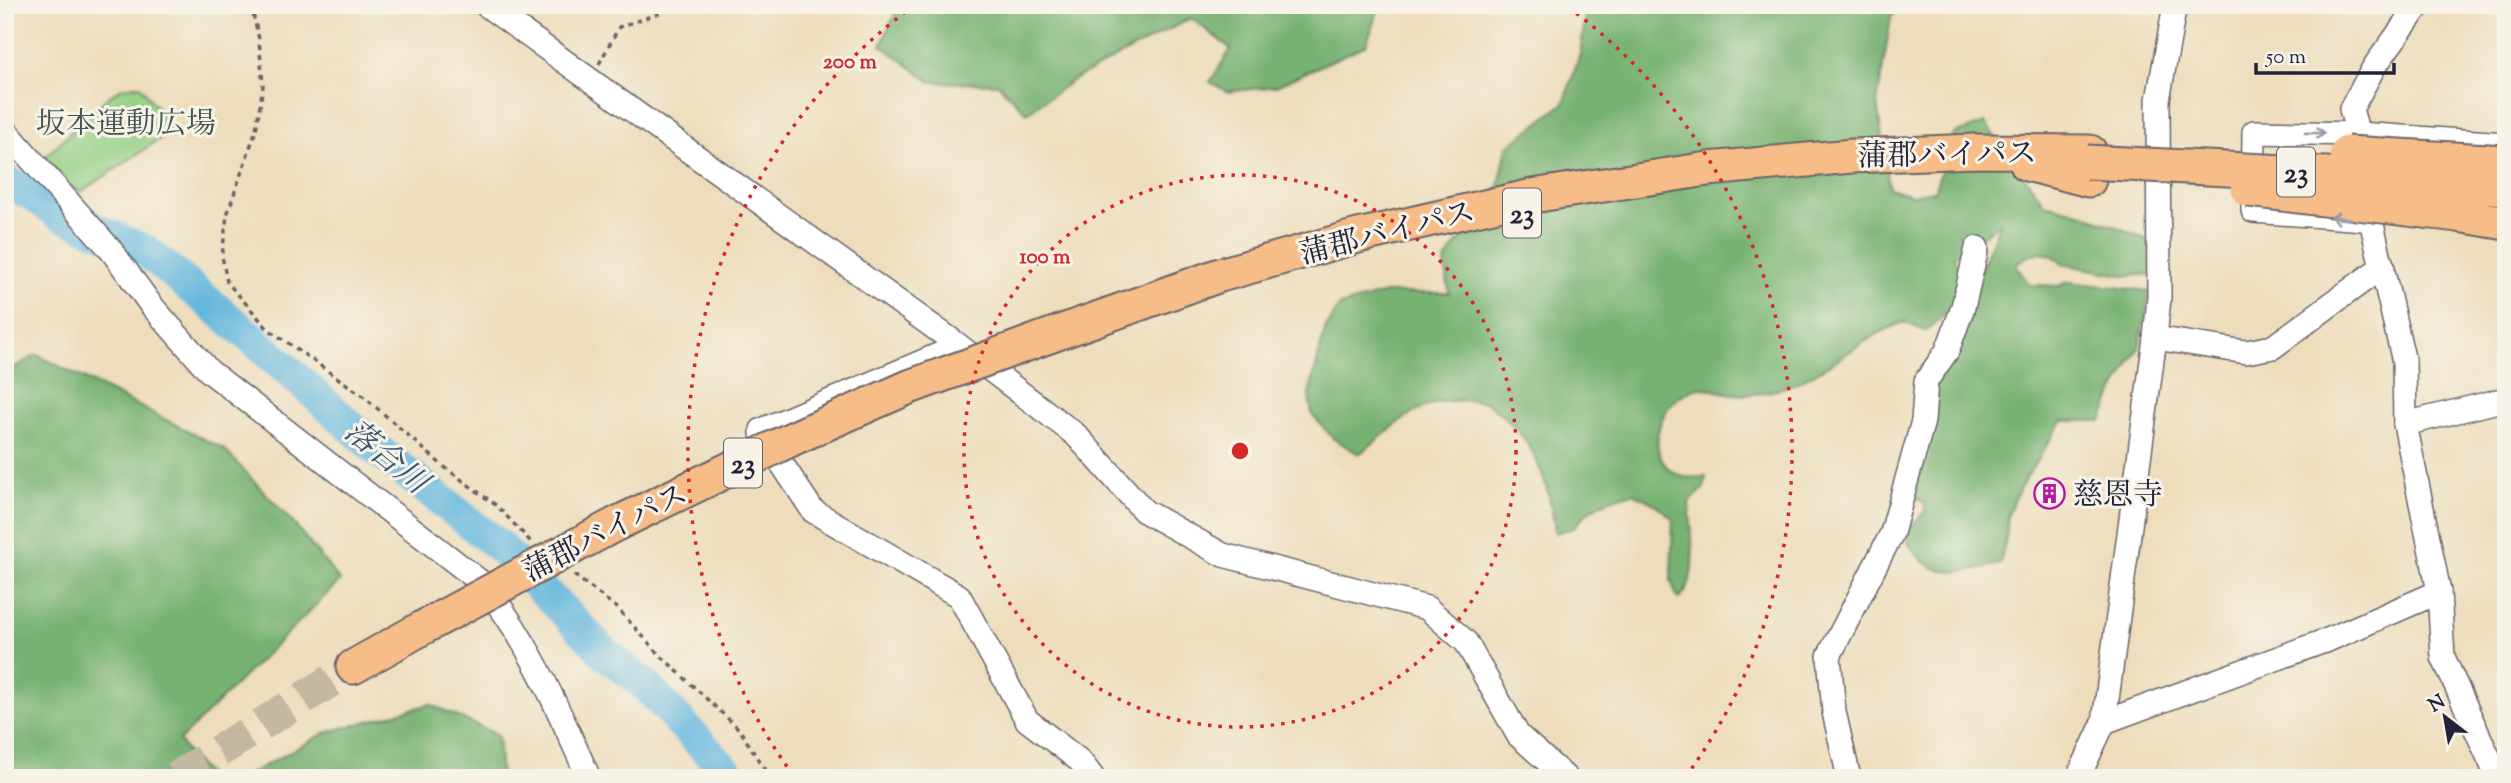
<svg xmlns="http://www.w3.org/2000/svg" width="2511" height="783" font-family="'Sorts Mill Goudy','Noto Serif JP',serif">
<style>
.green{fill:#95d084;stroke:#5c7960;stroke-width:2}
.forest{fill:#78b272;stroke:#4d6a56;stroke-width:2}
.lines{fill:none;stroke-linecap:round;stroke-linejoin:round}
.river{stroke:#60b5dd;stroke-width:33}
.highway-tunnel{stroke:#c4b8a1;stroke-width:33;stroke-dasharray:33 17;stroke-linecap:butt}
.minor-casing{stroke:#696368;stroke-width:26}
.highway-casing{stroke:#696368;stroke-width:37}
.path{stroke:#696368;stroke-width:3.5;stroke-dasharray:5 5;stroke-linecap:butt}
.minor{stroke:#fff;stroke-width:23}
.highway{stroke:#f7bd88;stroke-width:33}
.highway-bridge-casing{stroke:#696368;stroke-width:37;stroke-linecap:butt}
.highway-bridge{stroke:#f7bd88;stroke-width:33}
.oneway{stroke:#9c9ca7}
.ring{fill:none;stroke:#d62828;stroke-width:3.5;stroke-dasharray:3.5 7}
.labels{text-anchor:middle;stroke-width:6;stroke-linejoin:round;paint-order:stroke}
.shield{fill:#f7f3e8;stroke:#62616f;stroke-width:2}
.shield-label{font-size:28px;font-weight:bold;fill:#22223b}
.park-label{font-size:30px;fill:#445651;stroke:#f7f3e8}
.street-label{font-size:30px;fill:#22223b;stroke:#f7f3e8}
.poi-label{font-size:30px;fill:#22223b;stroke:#f7f3e8;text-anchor:start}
.water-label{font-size:32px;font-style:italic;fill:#385574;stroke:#f7f3e8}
.centre{fill:#d62828;stroke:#f7f3e8;stroke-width:3.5}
.ring-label{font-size:21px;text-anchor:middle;font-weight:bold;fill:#d62828;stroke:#f7f3e8;stroke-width:6;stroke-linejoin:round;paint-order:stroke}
</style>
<rect width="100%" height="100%" fill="#f7f3e8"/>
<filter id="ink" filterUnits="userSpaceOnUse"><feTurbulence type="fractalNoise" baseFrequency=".0143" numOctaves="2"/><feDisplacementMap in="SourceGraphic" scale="14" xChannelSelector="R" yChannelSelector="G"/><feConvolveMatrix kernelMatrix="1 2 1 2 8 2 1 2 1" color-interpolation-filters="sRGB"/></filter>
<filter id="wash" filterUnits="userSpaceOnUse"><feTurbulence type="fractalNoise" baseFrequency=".00686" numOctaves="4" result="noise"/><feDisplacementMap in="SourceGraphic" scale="28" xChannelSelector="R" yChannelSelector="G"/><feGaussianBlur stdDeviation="1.57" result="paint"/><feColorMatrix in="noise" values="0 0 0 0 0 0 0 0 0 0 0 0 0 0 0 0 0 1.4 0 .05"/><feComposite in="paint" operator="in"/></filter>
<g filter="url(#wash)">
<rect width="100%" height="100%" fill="#edddbb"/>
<path class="green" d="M140,85L173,130L81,192L69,185L45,157L108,97L122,88Z"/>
<g class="forest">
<path d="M899,5H1380L1366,45L1276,86L1228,92L1210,82L1231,49L1191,18L1073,80L1027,113L998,84L931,82L881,45Z"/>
<path d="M1587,5H1902L1891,17L1877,103L1889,188L1912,195L1934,191L1954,134L1985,123L2045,204L2084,214L2151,241L2152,274L2127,276L2062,264C2050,248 2028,251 2016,266L2030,285L2058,286L2069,282L2150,291L2139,348L2114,391L2102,421H2062L2021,486L2008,514L2006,539L2000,564C1960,572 1933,583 1908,543L1912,526L1925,511V503L1910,494L1936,409L1934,386L2000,223L1953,257C1955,262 1960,268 1960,273C1963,295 1942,321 1925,331L1904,322C1857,339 1820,380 1771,391C1760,394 1744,395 1733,394C1711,392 1705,381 1682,395C1653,413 1645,466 1684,477C1691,478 1699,477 1706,477L1704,488L1689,503C1691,526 1700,586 1678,599L1671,580L1673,519L1657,505L1633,493C1606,501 1591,504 1574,528L1555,533C1551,490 1536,442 1501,414C1496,410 1490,403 1484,402C1469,399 1445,400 1430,405C1403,414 1382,438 1359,454L1334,439L1312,415L1309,395L1325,330L1339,306L1385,293H1449L1445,261L1499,185L1507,147L1564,103L1580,54Z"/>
<path d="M37,355L224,449L295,525L340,581L179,741L191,757L211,778H5V372Z"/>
<path d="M430,704L498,735L501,778H242L325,733Z"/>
</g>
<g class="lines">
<path class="river" d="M5,181L33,195L61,215L146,251L247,334L375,448L499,546L606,654L645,685L733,778"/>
</g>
</g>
<g filter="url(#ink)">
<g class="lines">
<path class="highway-tunnel" d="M176,778L353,667"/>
<defs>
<g id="minor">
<path d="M486,5L950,339L1076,435L1144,511L1223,555L1427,608L1466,642L1518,735L1566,778"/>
<path d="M2419,5L2374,67L2351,109L2358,134L2371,220L2404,362L2405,424L2439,592L2443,657L2498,778"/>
<path d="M5,130L111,250L151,305L209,371L482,583C530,641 558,710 589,778"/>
<path d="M2364,219L2253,211L2254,132L2358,134L2506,144"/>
<path d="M2155,338L2246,352L2273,347L2383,266"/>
<path d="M959,346L762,430V434L813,511L959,596L1027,720L1080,761L1093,778"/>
<path d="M2405,424L2506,399"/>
<path d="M2104,722L2330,639L2439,592"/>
<path d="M1849,778L1834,712L1829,656L1892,533L1923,421L1926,381L1947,351L1963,307L1977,248"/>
<path d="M2078,778L2104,722L2155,338L2159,298L2158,100L2175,5"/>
</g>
<g id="highway">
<path d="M2027,164L2089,180"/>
<path d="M1074,327L1220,275L1358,236L1532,196L1708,169L1852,156L1975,151L2090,152"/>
<path d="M353,667L424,627"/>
</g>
</defs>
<use href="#minor" class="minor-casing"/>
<use href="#highway" class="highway-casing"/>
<g class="path">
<path d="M251,5L259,39L263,86L256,130L227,215L222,256L227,282L268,329L362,395L443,466L497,506L532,543"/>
<path d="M599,64L619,27L683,5"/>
<path d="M574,575L617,608L661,656L740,730L762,766L776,778"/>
</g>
<use href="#minor" class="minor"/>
<use href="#highway" class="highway"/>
<defs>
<g id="highway-bridge">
<path d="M2347,153L2506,162"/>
<path d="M2087,162L2346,175L2506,188"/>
<path d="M2248,190L2458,215L2506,223"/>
<path d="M424,627L616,524L796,437L909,387L1074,327"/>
</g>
</defs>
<use href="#highway-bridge" class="highway-bridge-casing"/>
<use href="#highway-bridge" class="highway-bridge"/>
</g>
<defs><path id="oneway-shaft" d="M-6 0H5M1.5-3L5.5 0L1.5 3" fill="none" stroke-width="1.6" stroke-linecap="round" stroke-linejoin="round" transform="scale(1.75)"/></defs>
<g class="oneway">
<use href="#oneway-shaft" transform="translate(2315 133) rotate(1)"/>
<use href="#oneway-shaft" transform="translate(2341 218) rotate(-175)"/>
</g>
</g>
<g class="ring">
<circle cx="1240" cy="451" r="276"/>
<path d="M793 775A552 552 0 0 1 912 7M1568 7A552 552 0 0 1 1687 775"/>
</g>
<defs>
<symbol id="building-ring" viewBox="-11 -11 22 22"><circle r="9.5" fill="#f7f3e8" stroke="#b5179e" stroke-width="1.5"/><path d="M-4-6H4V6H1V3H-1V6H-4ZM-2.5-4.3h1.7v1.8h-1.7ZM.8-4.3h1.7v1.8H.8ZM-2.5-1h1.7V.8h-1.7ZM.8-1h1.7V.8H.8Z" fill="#b5179e"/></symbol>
</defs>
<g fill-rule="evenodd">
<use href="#building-ring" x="2032" y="476" width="35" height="35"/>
</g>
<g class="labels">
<g class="shield">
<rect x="2277" y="147.5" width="38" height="49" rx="5"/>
<rect x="1503" y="188.5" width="38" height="49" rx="5"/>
<rect x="724" y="438.5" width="38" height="49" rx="5"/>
</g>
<g class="shield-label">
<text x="2296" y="182">23</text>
<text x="1522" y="223">23</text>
<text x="743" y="473">23</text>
</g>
<g class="park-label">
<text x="126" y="133">坂本運動広場</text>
</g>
<g class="street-label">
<text transform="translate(1947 154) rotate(-1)" y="10">蒲郡バイパス</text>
<text transform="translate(1387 232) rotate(-14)" y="10">蒲郡バイパス</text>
<text transform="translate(605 532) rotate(-27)" y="10">蒲郡バイパス</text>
</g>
<g class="poi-label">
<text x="2073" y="504">慈恩寺</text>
</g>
<g class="water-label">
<text transform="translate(387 456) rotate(39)" y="11">落合川</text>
</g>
</g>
<circle cx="1240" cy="451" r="10" class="centre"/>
<g class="ring-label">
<text x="850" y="68">200 m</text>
<text x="1045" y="263">100 m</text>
</g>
<rect width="2511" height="783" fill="none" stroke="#f7f3e8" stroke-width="28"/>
<g transform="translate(2445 717) rotate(329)" stroke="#f7f3e8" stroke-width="5" paint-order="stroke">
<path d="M0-5L12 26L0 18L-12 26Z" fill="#22223b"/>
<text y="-10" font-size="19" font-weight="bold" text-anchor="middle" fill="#22223b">N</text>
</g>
<path d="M2256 63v10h138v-10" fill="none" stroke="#22223b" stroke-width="3.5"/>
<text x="2266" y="63" font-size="21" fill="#22223b" stroke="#f7f3e8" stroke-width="5" paint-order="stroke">50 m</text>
</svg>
